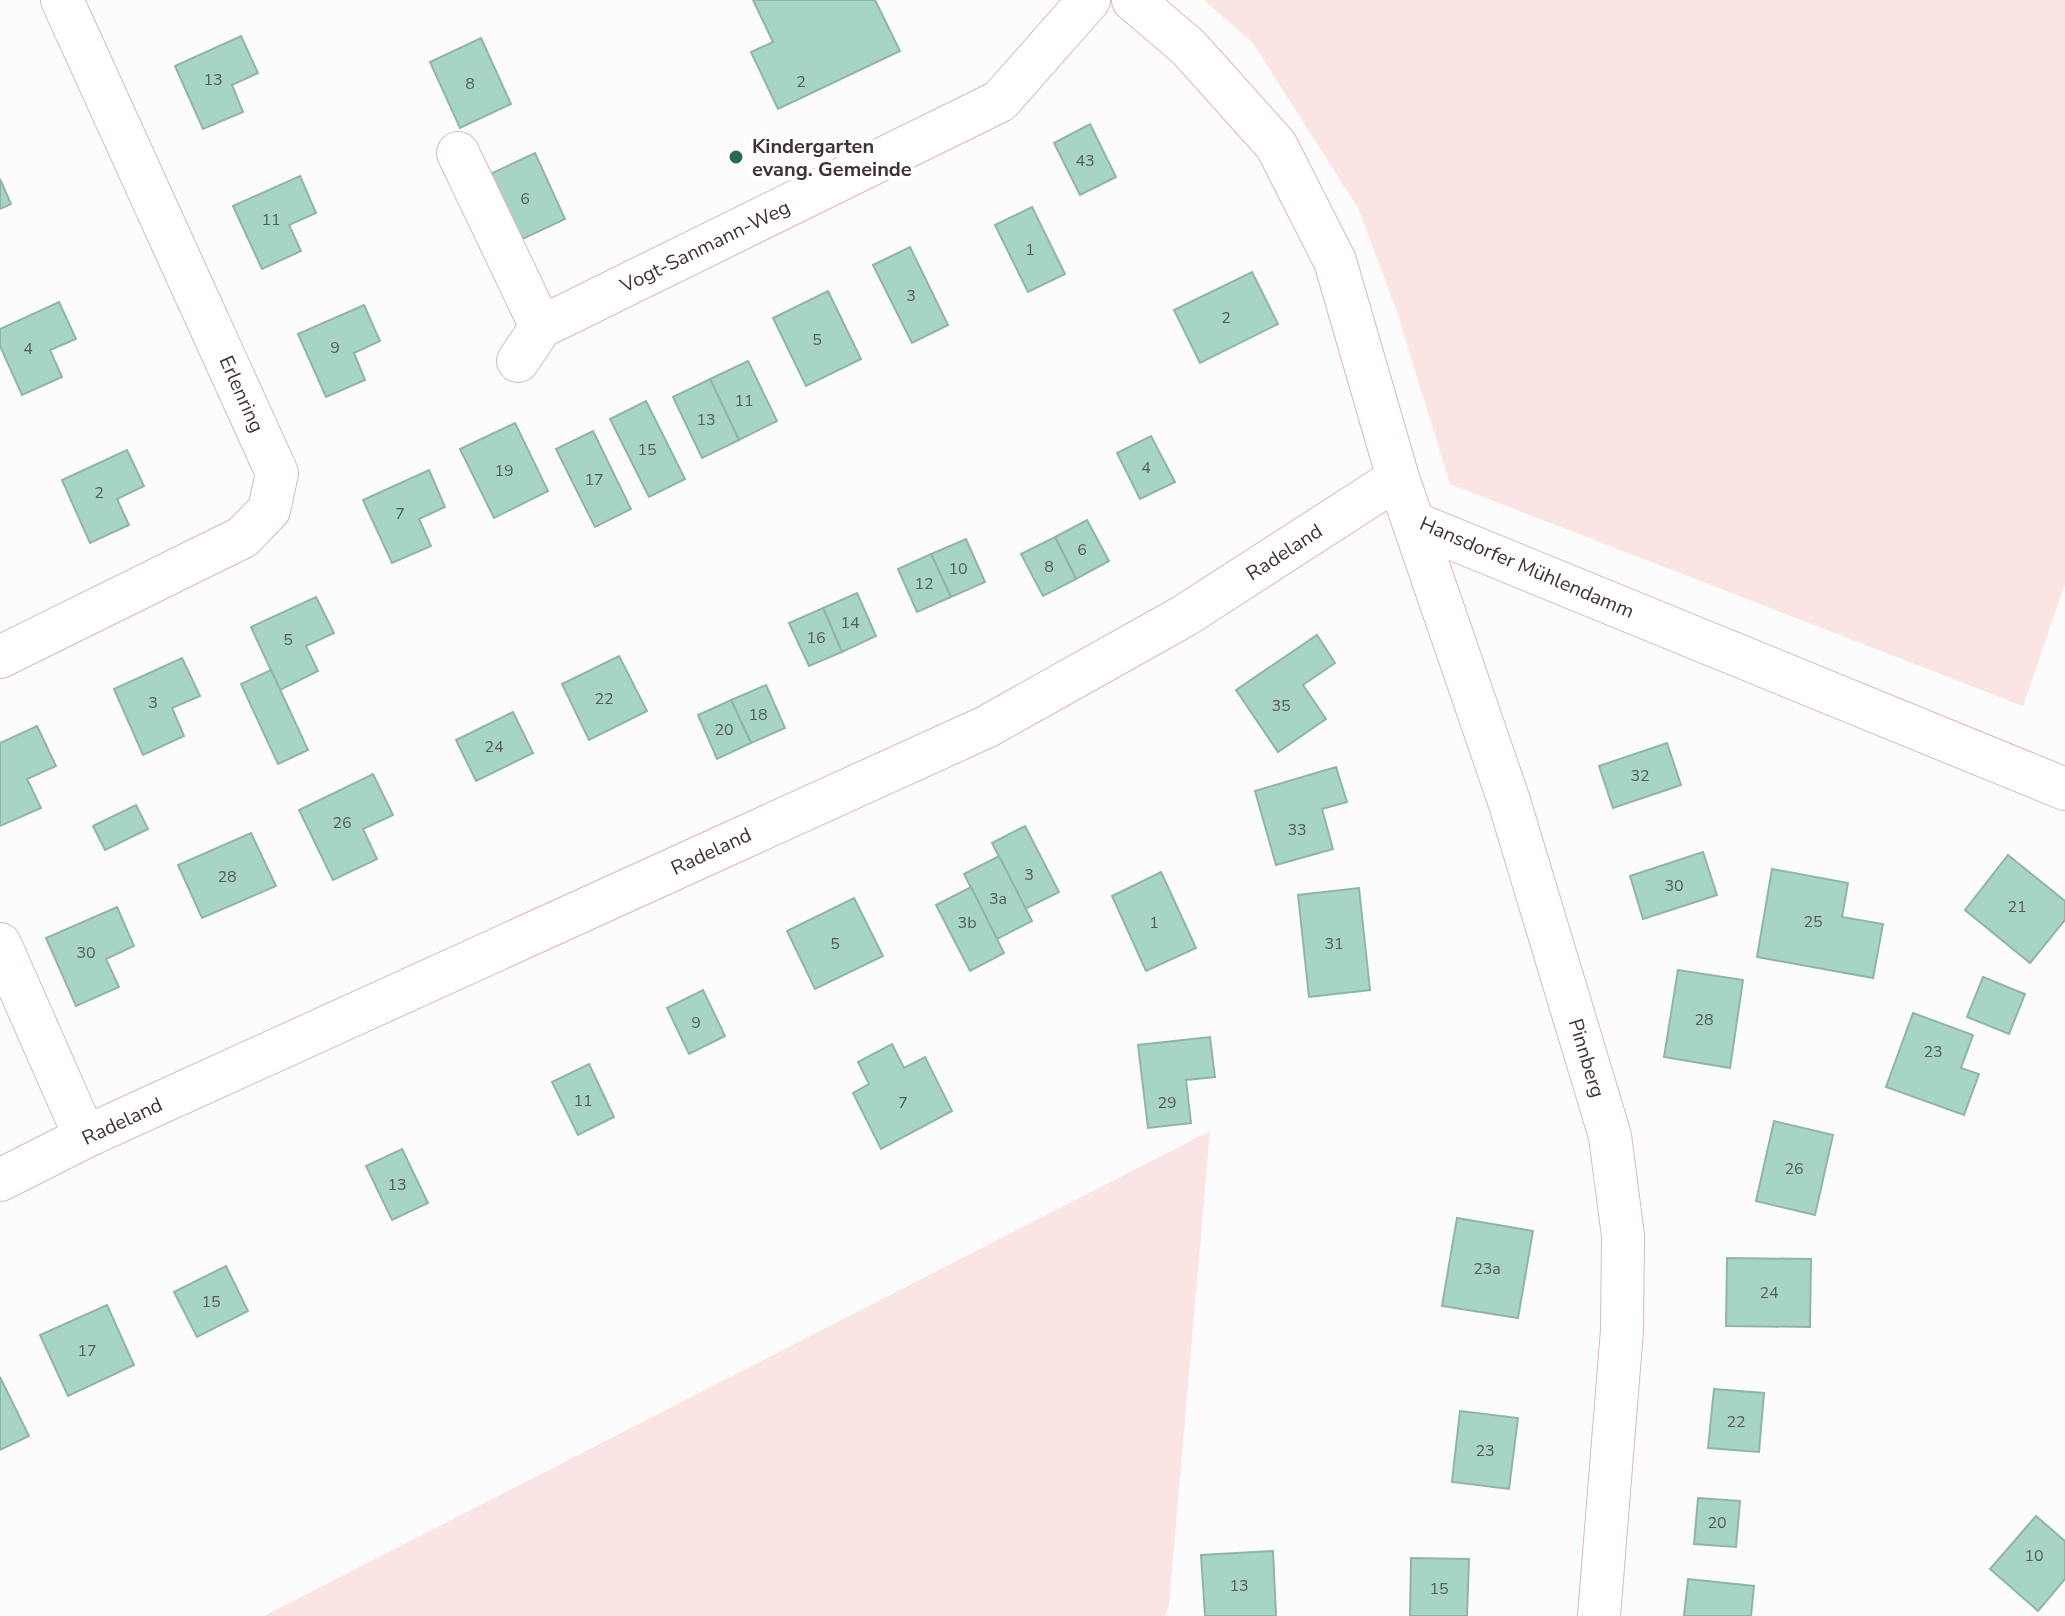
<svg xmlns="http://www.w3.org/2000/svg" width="2065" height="1616" font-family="'Nunito Sans',sans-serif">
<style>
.green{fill:#fae5e3}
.building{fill:#a6d6c3;stroke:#90b5a6;stroke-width:2}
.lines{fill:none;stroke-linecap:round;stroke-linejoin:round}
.minor-casing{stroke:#dfb7b5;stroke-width:44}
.minor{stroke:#fff;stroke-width:42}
.poi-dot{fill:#2b6854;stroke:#fff;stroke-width:3}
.labels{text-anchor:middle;stroke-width:8;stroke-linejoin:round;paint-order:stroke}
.number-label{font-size:16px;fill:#5b5b56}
.poi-label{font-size:20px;font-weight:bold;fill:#423231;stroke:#fff;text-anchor:start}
.street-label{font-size:20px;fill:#423231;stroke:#fff}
</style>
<rect width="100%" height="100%" fill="#fcfcfc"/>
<g class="green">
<path d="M1204,0H2065V584L2023,706L1450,484L1396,309L1358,208L1253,43Z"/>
<path d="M1210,1131L1169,1605L1165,1616H264Z"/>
</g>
<g class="building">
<path d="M753,0H875L900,51L778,109L751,52L773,42Z"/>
<path d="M241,36L258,73L232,85L243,112L203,129L175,66Z"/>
<path d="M481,38L511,104L460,128L430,62Z"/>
<path d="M1090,124L1116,177L1080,195L1054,143Z"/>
<path d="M535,153L565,219L514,243L484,177Z"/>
<path d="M300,176L316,213L289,225L301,251L262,269L233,206Z"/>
<path d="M0,179L11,204L0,209Z"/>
<path d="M1032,207L1065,274L1028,292L995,225Z"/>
<path d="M910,247L948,325L912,343L873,265Z"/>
<path d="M1252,272L1278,324L1200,363L1174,310Z"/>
<path d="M828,291L861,359L806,386L773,318Z"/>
<path d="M59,302L76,339L50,350L62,377L22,395L0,346V329Z"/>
<path d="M364,305L380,341L354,353L365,380L326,397L298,334Z"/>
<path d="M748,361L777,421L739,440L710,379Z"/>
<path d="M710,379L739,440L702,458L673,397Z"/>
<path d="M646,401L685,479L649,497L610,419Z"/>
<path d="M515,423L548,491L494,518L460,449Z"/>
<path d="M593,431L631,509L595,527L556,449Z"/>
<path d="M1151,436L1175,482L1140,499L1117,453Z"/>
<path d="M127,450L144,486L117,499L129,525L90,543L62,480Z"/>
<path d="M429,470L445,507L419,519L431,546L392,563L363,500Z"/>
<path d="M1087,520L1109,561L1076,579L1055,537Z"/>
<path d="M1055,537L1076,579L1043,596L1021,554Z"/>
<path d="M966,539L985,582L951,597L931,554Z"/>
<path d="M931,554L951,597L917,612L898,569Z"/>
<path d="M857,593L876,636L842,652L823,608Z"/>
<path d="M316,597L334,633L306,646L318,671L280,690L251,627Z"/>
<path d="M823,608L842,652L809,666L789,623Z"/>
<path d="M1317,635L1335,663L1303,685L1326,719L1278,752L1236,690Z"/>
<path d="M619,656L647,711L589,740L562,684Z"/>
<path d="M182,658L200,696L172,708L184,736L143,755L114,689Z"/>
<path d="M271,670L308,750L278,764L241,684Z"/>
<path d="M766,685L785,728L751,743L731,700Z"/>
<path d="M731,700L751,743L717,759L698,715Z"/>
<path d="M513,712L533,753L476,781L456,740Z"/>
<path d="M37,726L56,766L27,779L41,808L0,826V743Z"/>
<path d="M1667,743L1681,785L1613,808L1599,766Z"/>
<path d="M1336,767L1347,802L1322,809L1333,849L1276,865L1255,791Z"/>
<path d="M373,774L393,815L363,829L377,859L333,880L299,810Z"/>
<path d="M136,805L148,829L105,850L93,826Z"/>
<path d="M1025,826L1059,892L1025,909L992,843Z"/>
<path d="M251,833L276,886L202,918L178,865Z"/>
<path d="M1703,852L1717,895L1643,919L1630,876Z"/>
<path d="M2008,855L2065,901V920L2030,963L1965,910Z"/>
<path d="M999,856L1032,921L997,939L964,874Z"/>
<path d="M1772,869L1848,883L1842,917L1883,924L1873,978L1757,957Z"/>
<path d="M1161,872L1196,948L1146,971L1112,896Z"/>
<path d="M971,887L1004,953L970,971L936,905Z"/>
<path d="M1359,888L1370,990L1309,997L1298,895Z"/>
<path d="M854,898L883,956L815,989L787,931Z"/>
<path d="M117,907L134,946L106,959L119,987L76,1006L46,938Z"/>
<path d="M1678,970L1743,980L1730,1068L1664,1057Z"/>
<path d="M1983,977L2025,994L2009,1034L1967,1017Z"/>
<path d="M703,990L725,1036L689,1054L667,1008Z"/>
<path d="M1913,1013L1973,1035L1961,1068L1979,1074L1964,1115L1886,1087Z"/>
<path d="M1210,1037L1215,1077L1186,1080L1191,1123L1148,1128L1138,1045Z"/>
<path d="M892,1044L904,1068L925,1057L952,1111L881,1149L853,1093L869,1084L858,1062Z"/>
<path d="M589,1064L614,1117L578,1135L552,1082Z"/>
<path d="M1774,1121L1833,1135L1815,1215L1756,1201Z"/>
<path d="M402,1149L428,1203L392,1220L366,1166Z"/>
<path d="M1457,1218L1533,1231L1518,1318L1442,1306Z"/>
<path d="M1727,1258L1811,1259L1810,1327L1726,1326Z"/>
<path d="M226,1266L248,1311L197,1337L174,1292Z"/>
<path d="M107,1305L134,1365L68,1396L40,1335Z"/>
<path d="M0,1377L29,1436L0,1450Z"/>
<path d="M1714,1389L1764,1393L1759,1452L1708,1448Z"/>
<path d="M1460,1411L1518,1418L1509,1489L1452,1482Z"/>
<path d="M1698,1498L1740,1501L1736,1547L1694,1544Z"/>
<path d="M2036,1516L2065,1541V1579L2038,1611L1990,1569Z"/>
<path d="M1273,1551L1276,1616H1205L1201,1555Z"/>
<path d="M1411,1558L1469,1559L1467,1616H1410Z"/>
<path d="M1688,1579L1754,1586L1751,1616H1684Z"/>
</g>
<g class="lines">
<defs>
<g id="minor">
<path d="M1133,0L1188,47L1276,145L1335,261L1398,478L1509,801L1610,1136L1623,1236L1622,1330L1599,1616"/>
<path d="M458,153L541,327"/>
<path d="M518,361L541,327L1000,101L1089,0"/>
<path d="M1414,523L2065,789"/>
<path d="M0,657L243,537L269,510L277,473L62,0"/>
<path d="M0,944L85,1137"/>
<path d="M0,1180L85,1137L986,727L1184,616L1398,478"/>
</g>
</defs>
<use href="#minor" class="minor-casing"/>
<use href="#minor" class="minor"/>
</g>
<circle class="poi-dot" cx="736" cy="157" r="8"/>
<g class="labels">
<g class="number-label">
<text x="213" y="85">13</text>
<text x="801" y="87">2</text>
<text x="470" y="89">8</text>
<text x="1085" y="166">43</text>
<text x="525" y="204">6</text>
<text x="271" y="225">11</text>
<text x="1030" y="255">1</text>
<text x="911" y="301">3</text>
<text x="1226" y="323">2</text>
<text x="817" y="345">5</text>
<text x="335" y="353">9</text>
<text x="28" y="354">4</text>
<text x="744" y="406">11</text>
<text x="706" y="425">13</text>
<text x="647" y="455">15</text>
<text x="1146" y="473">4</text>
<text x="504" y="476">19</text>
<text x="594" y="485">17</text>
<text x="99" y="498">2</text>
<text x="400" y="519">7</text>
<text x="1082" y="555">6</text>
<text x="1049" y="572">8</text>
<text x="958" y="574">10</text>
<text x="924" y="589">12</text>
<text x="850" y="628">14</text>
<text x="816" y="643">16</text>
<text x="288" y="645">5</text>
<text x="604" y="704">22</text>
<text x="153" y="708">3</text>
<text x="1281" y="711">35</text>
<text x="758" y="720">18</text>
<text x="724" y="735">20</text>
<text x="494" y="752">24</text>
<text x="1640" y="781">32</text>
<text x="342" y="828">26</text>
<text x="1297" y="835">33</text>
<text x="1029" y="880">3</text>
<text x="227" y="882">28</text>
<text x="1674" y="891">30</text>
<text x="998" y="904">3a</text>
<text x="2017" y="912">21</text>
<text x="1813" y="927">25</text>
<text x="967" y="928">3b</text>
<text x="1154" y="928">1</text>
<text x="835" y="949">5</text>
<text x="1334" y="949">31</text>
<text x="86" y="958">30</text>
<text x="1704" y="1025">28</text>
<text x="696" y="1028">9</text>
<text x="1933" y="1057">23</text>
<text x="583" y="1106">11</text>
<text x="903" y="1108">7</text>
<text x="1167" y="1108">29</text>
<text x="1794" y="1174">26</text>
<text x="397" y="1190">13</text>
<text x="1487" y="1274">23a</text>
<text x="1769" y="1298">24</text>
<text x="211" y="1307">15</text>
<text x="87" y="1356">17</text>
<text x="1736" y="1427">22</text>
<text x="1485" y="1456">23</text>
<text x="1717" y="1528">20</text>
<text x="2034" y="1561">10</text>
<text x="1239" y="1591">13</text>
<text x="1439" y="1594">15</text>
</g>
<g class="poi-label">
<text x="752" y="153">Kindergarten<tspan x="752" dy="23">evang. Gemeinde</tspan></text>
</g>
<g class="street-label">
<text transform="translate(705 246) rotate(-26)" y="7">Vogt-Sanmann-Weg</text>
<text transform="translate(242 394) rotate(66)" y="7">Erlenring</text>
<text transform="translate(1284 552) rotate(-33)" y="7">Radeland</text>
<text transform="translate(1527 567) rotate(23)" y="7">Hansdorfer Mühlendamm</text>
<text transform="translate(711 851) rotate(-25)" y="7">Radeland</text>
<text transform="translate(1587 1058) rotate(73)" y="7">Pinnberg</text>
<text transform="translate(122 1121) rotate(-25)" y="7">Radeland</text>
</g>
</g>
</svg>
